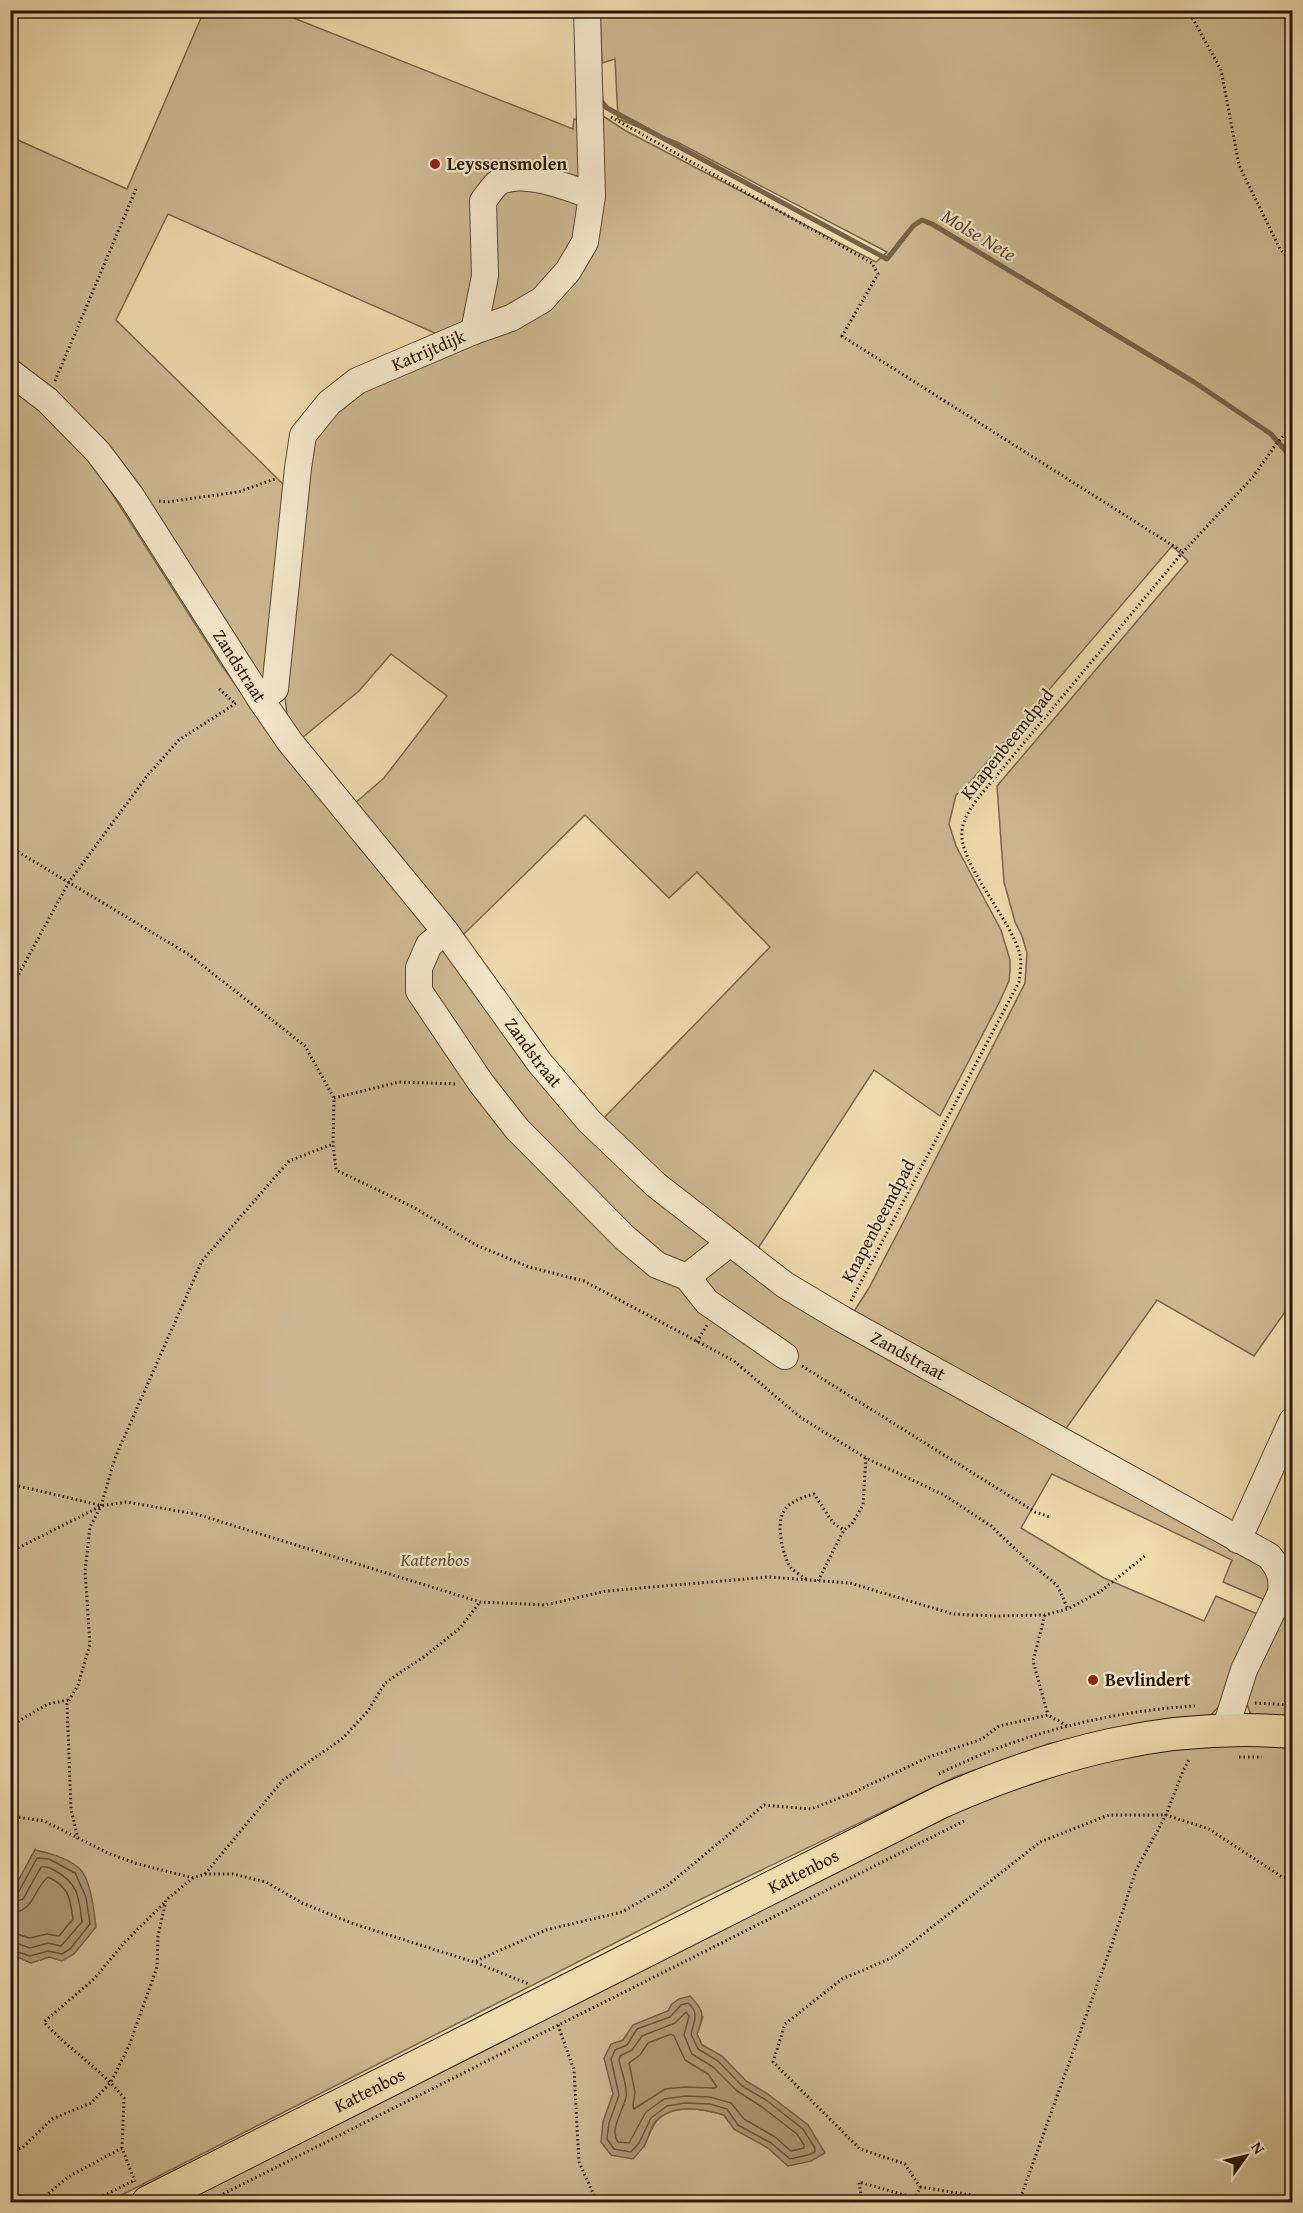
<svg xmlns="http://www.w3.org/2000/svg" width="1303" height="2213" font-family="'Gentium Book Plus',serif">
<style>
.green{fill:#ccb890;stroke:#7a6649;stroke-width:1.5;fill-rule:evenodd}
.water{fill:#aa9773;stroke:#766346;stroke-width:1.5}
.lines{fill:none;stroke-linecap:round;stroke-linejoin:round}
.shore{stroke:#69563a;stroke-width:1.5}
.stream{stroke:#766346;stroke-width:5}
.minor-casing{stroke:#59462d;stroke-width:28}
.major-casing{stroke:#281402;stroke-width:34}
.path{stroke:#281402;stroke-width:3;stroke-dasharray:1.5 3;stroke-linecap:butt}
.minor{stroke:#f3e7ca;stroke-width:26}
.major{stroke:#eddaad;stroke-width:32}
.poi-dot{fill:#8f2418;stroke:#f3e7ca;stroke-width:2}
.labels{text-anchor:middle;stroke-width:4.5;stroke-linejoin:round;paint-order:stroke}
.poi-label{font-size:18px;font-weight:bold;fill:#281402;stroke:#f3e7ca;text-anchor:start}
.street-label{font-size:18px;fill:#281402;stroke:#f3e7ca}
.park-label{font-size:18px;font-style:italic;fill:#614d34;stroke:#f3e7ca}
.water-label{font-size:20px;font-style:italic;fill:#5c482f;stroke:#f3e7ca}
</style>
<rect width="100%" height="100%" fill="#eddaad"/>
<filter id="stains"><feTurbulence type="fractalNoise" baseFrequency=".00333" numOctaves="4"/><feColorMatrix values="0 0 0 0 .2 0 0 0 0 .09 0 0 0 0 .02 0 0 0 .5 -.17"/></filter>
<radialGradient id="worn" r=".72"><stop offset=".6" stop-color="#630" stop-opacity="0"/><stop offset="1" stop-color="#630" stop-opacity=".3"/></radialGradient>
<g class="green">
<path d="M204,11H276L573,129L574,119L584,120L582,234L540,289L448,339L168,214L116,320L285,486L269,681L262,686L98,434L11,355V137L127,189Z"/>
<path d="M600,11H1292V1302L1254,1356L1157,1300L1065,1430L851,1316L869,1288L907,1215L1025,983L1027,953L1022,936L1015,922L1004,882L997,786L1188,561L1172,546L965,788L956,795L949,824L956,846L1001,930L1010,960V971L1009,981L999,1003L940,1116L874,1070L757,1250C702,1211 650,1167 602,1120L770,947L697,872L669,898L585,815L461,937L355,803L384,778L447,696L391,654L359,691L302,738L287,715L285,697L308,449L338,406L582,264L597,112L626,131L876,262L887,252L677,142L618,119L615,59L602,63Z"/>
<path d="M11,383L67,434L95,467L220,663L266,727L679,1215L1273,1568L1265,1600L1223,1582L1232,1560L1052,1474L1021,1528L1104,1578L1204,1621L1216,1596L1257,1614L1223,1702L1206,1720L1051,1743L955,1777L695,1902L108,2202H11V1954L31,1963L49,1957L35,1850L11,1894Z"/>
<path d="M1292,1591V1725L1251,1715L1245,1699Z"/>
<path d="M1292,1741V2202H176L970,1801L1115,1752ZM672,2004L703,2017L697,2034L702,2045L722,2056L746,2081L769,2095L808,2125L788,2166L768,2148L734,2129L724,2115C703,2109 668,2102 654,2125C650,2131 647,2140 644,2147L603,2122L613,2094L623,2040L633,2025L668,2011Z"/>
</g>
<g class="water">
<path d="M35,1850C47,1852 69,1859 79,1868C91,1879 94,1911 96,1927L74,1954L62,1961L49,1957L31,1963L11,1954V1894Z"/>
<path d="M690,1996C705,2011 704,2015 697,2034L702,2045L722,2056L746,2081L769,2095L808,2125L825,2153L811,2161L788,2166L768,2148L734,2129L724,2115C702,2108 672,2103 655,2122C650,2128 649,2137 645,2144C642,2150 637,2154 633,2159L611,2155L601,2142L603,2122L613,2094L604,2058L611,2044L623,2040L633,2025L668,2011L672,2004L679,1999Z"/>
</g>
<g class="lines">
<g class="shore">
<path d="M10,1896L18,1893L37,1858L49,1859L75,1873L86,1897L90,1924L70,1949L62,1954L48,1951L30,1956L10,1949"/>
<path d="M10,1904L23,1899L41,1867C46,1866 49,1867 54,1870C78,1883 79,1896 82,1922L61,1946L48,1943L30,1948L10,1941"/>
<path d="M10,1913C35,1912 33,1889 48,1877C69,1887 70,1897 73,1919L59,1936L47,1934L30,1938L10,1932"/>
<path d="M688,2003C700,2013 694,2021 691,2034L698,2049L718,2061L742,2086L766,2100L803,2129L815,2148V2152L808,2155L790,2159L771,2143L738,2125L727,2109L710,2104L685,2103L667,2106L651,2118L639,2143L631,2152L614,2149L607,2139L609,2123L619,2095L611,2059L615,2050L627,2045L637,2029L670,2017L681,2005Z"/>
<path d="M686,2012L689,2016L684,2035L692,2054L713,2067L737,2091L762,2107L797,2134L804,2145V2148L791,2151L775,2137L744,2119L731,2103L710,2097L686,2096L664,2099L646,2112L629,2143L618,2142C609,2130 623,2111 626,2097C628,2086 621,2071 619,2060L620,2056L632,2050L642,2036L675,2023Z"/>
<path d="M671,2034L674,2036L685,2060L708,2074L717,2087L714,2088L685,2087L665,2089L634,2109L633,2106L635,2092L629,2063L640,2055L648,2043Z"/>
</g>
<path class="stream" d="M601,97V101L607,108L887,259L913,226L922,220L932,224L1194,382L1271,434L1292,458"/>
<defs>
<g id="minor">
<path d="M474,331L485,276L483,201C488,195 493,186 499,182C523,169 568,187 592,196"/>
<path id="s1" d="M10,372L47,400L98,452L131,496L261,700L290,742L445,931L539,1062L589,1121L656,1185L785,1285L842,1319L1269,1556C1279,1568 1283,1577 1281,1593L1244,1670L1225,1730"/>
<path id="s2" d="M261,700L275,689L298,468L303,435L329,403L357,381L474,331L511,318L542,300L568,271L585,242L592,196L587,10"/>
<path d="M445,931L429,945L419,968V991L481,1083L517,1129L625,1238L657,1265L687,1277L707,1302L785,1356"/>
<path d="M687,1277L730,1243"/>
<path d="M1238,1540L1292,1421"/>
</g>
<g id="major">
<path id="s3" d="M148,2202L941,1802C1055,1752 1167,1722 1292,1732"/>
</g>
</defs>
<use href="#minor" class="minor-casing"/>
<use href="#major" class="major-casing"/>
<g class="path">
<path d="M1188,10L1221,70L1239,165L1280,249L1292,262"/>
<path d="M611,117L872,263L878,274L842,336L1183,552"/>
<path d="M55,381L136,189"/>
<path d="M159,501L167,502L238,492L275,479"/>
<path d="M219,689L235,703"/>
<path d="M10,847L188,954L305,1046L334,1098L333,1144L336,1170L413,1207L476,1245L529,1267L584,1281L734,1361L800,1417L866,1458L944,1495L991,1526L1030,1563L1057,1585L1068,1609"/>
<path d="M10,990L69,882L147,776L179,740L238,702"/>
<path d="M334,1098L399,1082L457,1084"/>
<path d="M851,1301L1019,982C1020,974 1022,963 1020,955C1012,920 958,863 962,831C963,819 971,808 978,798L1183,552L1253,477L1274,447L1292,426"/>
<path d="M697,1342L707,1325"/>
<path d="M802,1366L1035,1512L1050,1517"/>
<path d="M10,1484L99,1505"/>
<path d="M10,1552L101,1506L126,1502L196,1514L480,1602L546,1605L606,1591L769,1577L850,1583L953,1614L995,1616L1045,1615L1068,1609L1101,1591L1145,1556"/>
<path d="M806,1579C802,1576 795,1572 791,1568C783,1557 776,1525 783,1513C788,1502 803,1497 814,1494L833,1523L844,1530"/>
<path d="M818,1581L844,1530L852,1524L863,1505L866,1458"/>
<path d="M1045,1615L1033,1661L1048,1715"/>
<path d="M1255,1703L1292,1705"/>
<path d="M10,1726L48,1704L68,1700"/>
<path d="M1239,1757H1262"/>
<path d="M939,1774C1016,1735 1108,1711 1195,1706"/>
<path d="M10,1816L44,1821L110,1854L138,1864L193,1878"/>
<path d="M78,1839L71,1809L67,1704L78,1685L90,1644L85,1571L90,1527L101,1506L115,1458L202,1261L289,1161L333,1144"/>
<path d="M205,1874L283,1780L343,1738L368,1711L385,1683L425,1656L460,1628L480,1602"/>
<path d="M476,1961L546,1930L622,1912L667,1886L764,1805L811,1809L850,1794L929,1757L982,1739L999,1726L1048,1715L1069,1727"/>
<path d="M558,2025L574,2070L579,2162L597,2202"/>
<path d="M10,2151L22,2148L52,2119L91,2103L111,2082L129,2046L157,1967L158,1936L166,1900L193,1878L205,1874H233L266,1882L302,1903L354,1924L474,1962L529,1984"/>
<path d="M135,2182L122,2148L124,2098C101,2069 69,2050 44,2022L95,1978L123,1944L165,1902"/>
<path d="M920,2187L1015,2202"/>
<path d="M38,2202L68,2177L122,2148"/>
<path d="M91,2202L135,2180"/>
<path d="M207,2202L966,1820"/>
<path d="M862,2202L859,2182L915,2198L920,2187L905,2164L860,2149L773,2062L785,2024L842,1979L894,1957L1040,1842L1109,1815H1166L1209,1829L1282,1877L1292,1878"/>
<path d="M1019,2202L1113,1941L1136,1870L1166,1815L1183,1771L1190,1758"/>
</g>
<use href="#minor" class="minor"/>
<use href="#major" class="major"/>
</g>
<g class="poi-dot">
<circle cx="435" cy="164" r="6"/>
<circle cx="1093" cy="1680" r="6"/>
</g>
<g class="labels">
<g class="poi-label">
<text x="447" y="170">Leyssensmolen</text>
<text x="1105" y="1686">Bevlindert</text>
</g>
<g class="street-label">
<text dy="6" stroke="none"><textPath href="#s2" startOffset="428">Katrijtdijk</textPath></text>
<text dy="6" stroke="none"><textPath href="#s1" startOffset="376">Zandstraat</textPath></text>
<text transform="translate(1007 744) rotate(-51)" y="6">Knapenbeemdpad</text>
<text dy="6" stroke="none"><textPath href="#s1" startOffset="862">Zandstraat</textPath></text>
<text transform="translate(878 1221) rotate(-62)" y="6">Knapenbeemdpad</text>
<text dy="6" stroke="none"><textPath href="#s1" startOffset="1348">Zandstraat</textPath></text>
<text dy="6" stroke="none"><textPath href="#s3" startOffset="734">Kattenbos</textPath></text>
<text dy="6" stroke="none"><textPath href="#s3" startOffset="248">Kattenbos</textPath></text>
</g>
<g class="park-label">
<text x="435" y="1566">Kattenbos</text>
</g>
<g class="water-label">
<text transform="translate(979 235) rotate(31)" y="7">Molse Nete</text>
</g>
</g>
<rect width="1303" height="2213" fill="none" stroke="#eddaad" stroke-width="36"/>
<rect x="12" y="12" width="1279" height="2189" fill="none" stroke="#281402" stroke-width="3"/>
<rect x="18" y="18" width="1267" height="2177" fill="none" stroke="#281402" stroke-width="1.5"/>
<g transform="translate(1246 2156) rotate(56)" stroke="#f3e7ca" stroke-width="4.5" paint-order="stroke">
<path d="M0-4.5L10 22L0 15L-10 22Z" fill="#281402"/>
<text y="-9" font-size="16" font-weight="bold" text-anchor="middle" fill="#281402">N</text>
</g>
<rect width="100%" height="100%" filter="url(#stains)"/>
<rect width="100%" height="100%" fill="url(#worn)"/>
</svg>
